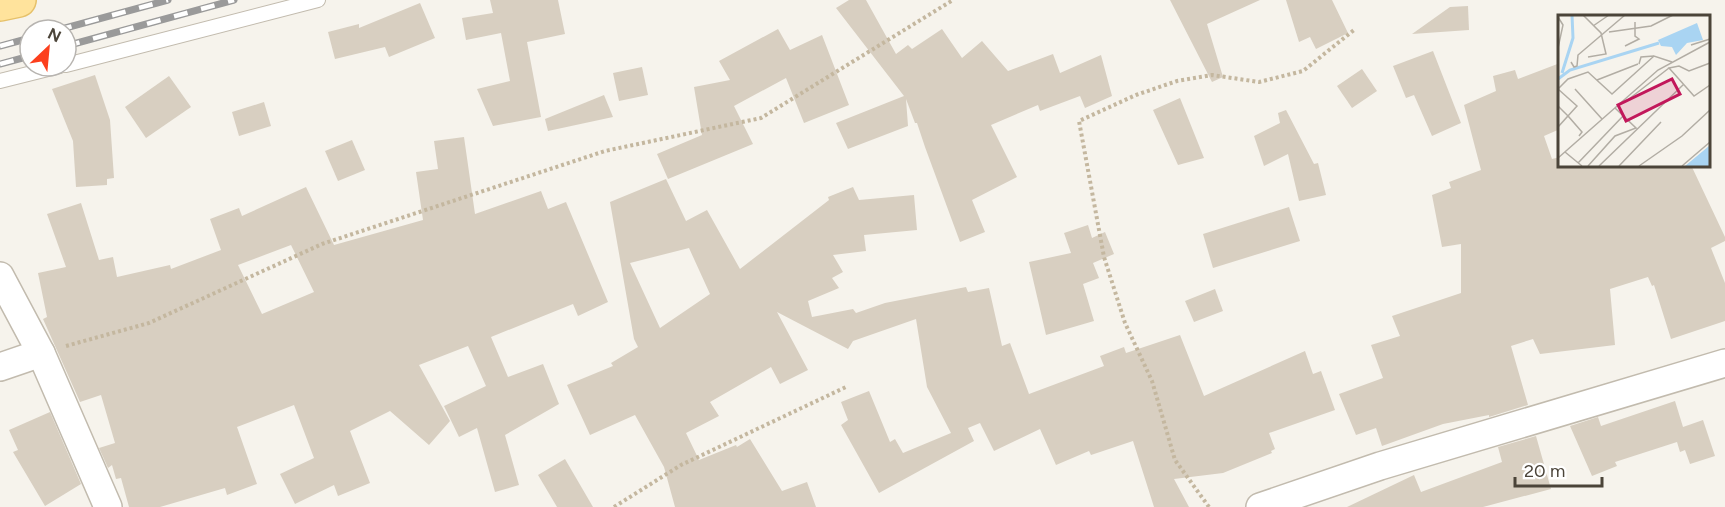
<svg xmlns="http://www.w3.org/2000/svg" width="1725" height="507" font-family="Figtree,sans-serif">
<style>
.building{fill:#d8cfc1;fill-rule:evenodd}
.lines{fill:none;stroke-linecap:round;stroke-linejoin:round}
.lane-casing{stroke:#c2bbae;stroke-width:16}
.street-casing{stroke:#c2bbae;stroke-width:30}
.primary-casing{stroke:#e6c16a;stroke-width:36}
.path{stroke:#c4b79f;stroke-width:4;stroke-dasharray:3 3;stroke-linecap:butt}
.lane{stroke:#fff;stroke-width:14}
.street{stroke:#fff;stroke-width:27}
.primary{stroke:#ffe39c;stroke-width:33}
.rail-casing{stroke:#9a9a9a;stroke-width:7}
.rail{stroke:#fff;stroke-width:4.5;stroke-dasharray:14;stroke-linecap:butt}
.inset-river{fill:none;stroke:#a9d4f2;stroke-width:3}
.inset-road{fill:none;stroke:#b2ada4;stroke-width:1.5}
.view{fill:#c2185b;fill-opacity:0.15;stroke:#c2185b;stroke-width:3}
.inset-edge{fill:none;stroke:#4b4439;stroke-width:3}
</style>
<rect width="100%" height="100%" fill="#f6f3ec"/>
<g class="building">
<path d="M490,0H558L565,34L527,42L541,117L493,126L477,89L510,81L501,33L466,40L462,18L493,13Z"/>
<path d="M849,0H866L896,54L908,45L912,49L942,29L962,58L982,41L1008,71L1053,54L1060,73L1101,55L1112,96L1085,108L1080,96L1040,111L1038,105L991,125L1017,177L972,200L985,232L960,242L925,147L917,123H915L906,99L908,126L848,149L836,123L904,96L836,8Z"/>
<path d="M1170,0H1260L1207,24L1223,77L1212,82Z"/>
<path d="M1286,0H1332L1348,33L1316,49L1310,37L1299,42Z"/>
<path d="M420,3L435,38L389,57L385,47L335,59L328,32L359,24V28Z"/>
<path d="M1468,6L1469,30L1412,34L1450,7Z"/>
<path d="M778,29L790,50L822,35L849,105L804,123L786,78L734,106L753,144L668,179L657,154L702,135L694,87L730,80L719,61Z"/>
<path d="M1433,51L1461,123L1432,136L1414,95L1406,98L1393,66Z"/>
<path d="M1560,63V129L1544,136L1552,159L1560,157V165H1691L1725,237V241L1711,248L1725,283V321L1671,339L1654,285L1652,286L1648,277L1610,289L1615,345L1540,354L1533,339L1511,346L1528,405L1489,417V415L1443,424L1382,446L1376,428L1356,435L1339,394L1383,378L1371,345L1400,336L1392,316L1461,293V244L1442,247L1432,195L1451,188L1449,182L1481,170L1464,105L1496,91L1493,76L1515,70L1518,79Z"/>
<path d="M642,67L648,95L619,101L613,73Z"/>
<path d="M1362,69L1377,91L1352,108L1337,86Z"/>
<path d="M95,75L110,120L114,178L107,179V185L76,187L73,141L52,89Z"/>
<path d="M169,76L191,107L146,138L125,107Z"/>
<path d="M604,95L613,117L548,131L545,119Z"/>
<path d="M1180,98L1204,158L1178,165L1153,110Z"/>
<path d="M264,102L271,126L239,136L232,112Z"/>
<path d="M1286,110L1314,164L1318,163L1326,195L1299,201L1288,154L1264,166L1254,136L1280,123L1278,113Z"/>
<path d="M464,137L475,214L541,191L548,209L566,202L608,302L578,316L573,304L491,337L508,377L543,364L559,404L505,435L519,485L495,492L477,428L459,437L444,406L486,386L468,346L419,365L450,421L429,445L390,411L350,431L370,483L338,496L334,485L295,504L280,474L314,458L294,405L237,427L257,484L227,495L225,488L160,507H129L121,478L116,479L112,465L108,468L99,448L115,443L101,395L80,402L43,319L47,317L38,273L66,267L47,214L81,203L99,260L113,257L117,277L170,265L171,269L221,250L210,219L239,208L242,216L306,187L334,245L423,220L416,172L438,169L434,141ZM291,245L314,292L262,314L238,265Z"/>
<path d="M352,140L365,170L338,181L325,151Z"/>
<path d="M666,179L686,221L707,210L740,269L829,200L828,197L853,187L859,200L914,195L917,230L864,235L866,251L833,255L843,272L832,278L839,288L808,301L812,317L853,309L856,313L885,303L966,287L968,292L989,288L1002,346L1010,343L1029,394L1104,366L1100,356L1124,347L1126,353L1180,335L1204,396L1305,351L1313,374L1321,371L1335,410L1269,433L1275,449L1271,451L1272,453L1223,473L1174,479L1189,507H1154L1133,441L1091,455L1089,451L1056,465L1040,429L994,451L980,423L968,428L974,441L879,493L841,425L848,420L841,402L869,391L890,442L895,439L903,453L951,433L927,387L916,319L853,341L848,349L777,312L808,370L780,384L771,367L710,402L719,416L686,433L699,460L736,445L737,447L750,439L782,491L807,482L816,507H675L664,467L635,415L590,435L567,385L613,366L611,363L638,347L634,339L610,202ZM689,248L710,294L660,328L630,263Z"/>
<path d="M1289,207L1300,241L1213,268L1203,234Z"/>
<path d="M1088,225L1092,238L1105,232L1114,254L1093,263L1099,278L1083,284L1094,321L1046,335L1029,262L1071,253L1064,233Z"/>
<path d="M1215,289L1223,311L1194,322L1185,301Z"/>
<path d="M1675,401L1683,427L1703,420L1715,456L1690,464L1685,450L1680,452L1677,442L1615,462L1617,466L1592,476L1570,426L1598,417L1601,426Z"/>
<path d="M50,412L81,484L45,506L13,452L18,450L9,430Z"/>
<path d="M1536,436L1551,489L1483,507H1347L1414,475L1421,492L1502,462L1498,447Z"/>
<path d="M565,459L593,507H557L538,475Z"/>
</g>
<g class="lines">
<defs>
<g id="lane">
<path d="M66,65L318,0"/>
<path d="M0,81L60,66"/>
</g>
<g id="street">
<path d="M0,276L41,353L108,507"/>
<path d="M0,367L41,353"/>
<path d="M1260,507L1380,466L1725,363"/>
</g>
<path id="primary" d="M0,4L19,0"/>
</defs>
<use href="#lane" class="lane-casing"/>
<use href="#street" class="street-casing"/>
<use href="#primary" class="primary-casing"/>
<g class="path">
<path d="M66,346L149,323L322,244L605,151L761,118L953,0"/>
<path d="M614,507L681,465L846,387"/>
<path d="M1209,507L1175,460L1152,381L1125,323L1104,257L1079,121L1136,95L1177,81L1212,75L1259,82L1303,71L1354,30"/>
</g>
<use href="#lane" class="lane"/>
<use href="#street" class="street"/>
<use href="#primary" class="primary"/>
<defs>
<g id="rail">
<path d="M58,30L168,0"/>
<path d="M0,46L30,38"/>
<path d="M66,46L234,0"/>
<path d="M0,64L30,56"/>
</g>
</defs>
<use href="#rail" class="rail-casing"/>
<use href="#rail" class="rail"/>
</g>
<g transform="translate(1558 15)">
<rect width="152" height="152" fill="#f6f3ec"/>
<path d="M139,8L145,25L129,28L118,40L114,32L103,31L100,25ZM151,131V151H127Z" fill="#a9d4f2"/>
<path class="inset-river" d="M4,58L15,23L14,0M0,64L12,55L101,28"/>
<path class="inset-road" d="M25,0L43,18L48,39L30,42M0,2L5,10L0,33M35,11L51,0M51,17L93,11L115,0M133,30L152,24M67,31L81,24L77,21V7M13,47L16,52L19,51L20,40L67,0M152,48L131,56L121,51L111,53L136,81L152,70M81,49L83,42L96,41M39,65L80,49M0,74L10,64L30,57L54,79L96,41L114,47M17,74L44,104M67,87L111,53M0,91L10,101L19,91L0,74M0,112L10,101L24,117L21,121M7,137L24,151M0,143L100,55L152,27M20,148L66,100M30,151L57,121L78,113L57,93M41,151L126,69M61,151L103,107M81,151L124,121L152,95M124,151L152,127"/>
<path class="view" d="M114,64L122,79L68,106L60,90Z"/>
<rect width="152" height="152" class="inset-edge"/>
</g>
<g transform="translate(48 48) rotate(26)"><circle r="28" fill="#ffffff" stroke="#b7b4b0" stroke-width="1.5"/>
<path d="M0-4.5L10 22L0 15L-10 22Z" fill="#fc3f1d"/>
<text y="-9" font-size="16" font-weight="bold" text-anchor="middle" fill="#4b4439">N</text>
</g>
<path d="M1515 477v9h87v-9" fill="none" stroke="#4b4439" stroke-width="3"/>
<text x="1524" y="477" font-size="18" fill="#4b4439" stroke="#ffffff" stroke-width="4.5" paint-order="stroke">20 m</text>
</svg>
